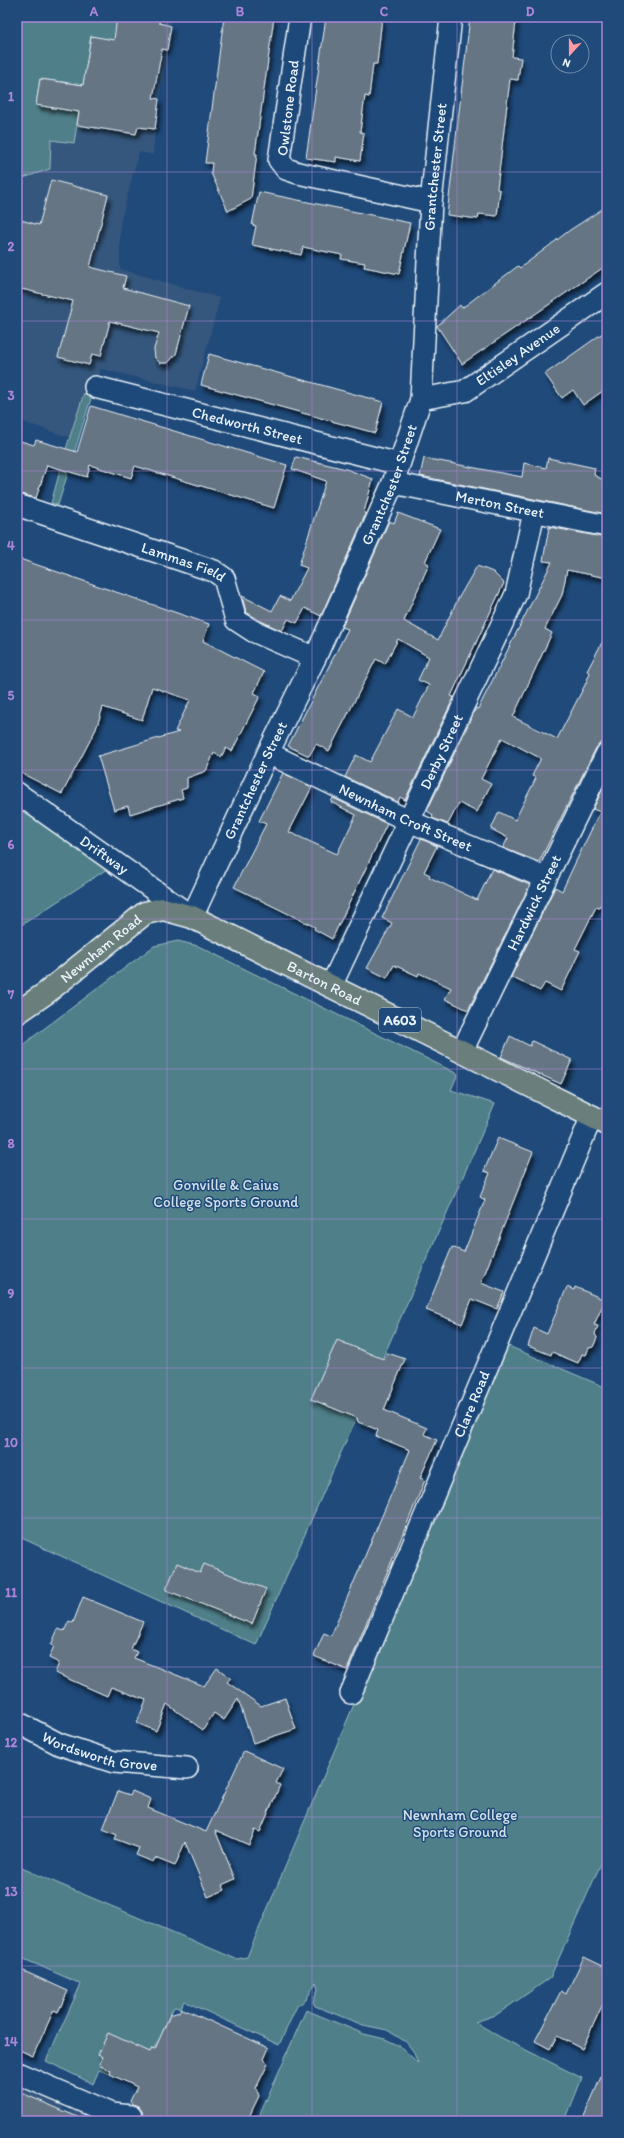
<svg xmlns="http://www.w3.org/2000/svg" width="624" height="2138" font-family="Itim,sans-serif">
<style>
.built{fill:#34577d}
.green{fill:#4f808a;stroke:#9cb8c1}
.building{fill:#657484;stroke:#e8f1f8;filter:url(#shadow)}
.lines{fill:none;stroke-linecap:round;stroke-linejoin:round}
.street-casing{stroke:#e8f1f8;stroke-width:24}
.primary-casing{stroke:#e8f1f8;stroke-width:25}
.street{stroke:#1f4a7a;stroke-width:21}
.primary{stroke:#6b7f7c;stroke-width:22}
.grid{fill:none;stroke:#ac85d9;stroke-width:1;stroke-opacity:0.55}
.labels{text-anchor:middle;stroke-width:3;stroke-linejoin:round;paint-order:stroke}
.shield{fill:#1f4a7a;stroke:#acbfd2;stroke-width:1}
.shield-label{font-size:14px;font-weight:bold;fill:#e8f1f8}
.street-label{font-size:15px;fill:#e8f1f8;stroke:#1f4a7a}
.park-label{font-size:15px;fill:#d1e0e8;stroke:#1f4a7a}
.neatline{fill:none;stroke:#ac85d9;stroke-width:1.5}
.grid-label{font-size:13px;text-anchor:middle;font-weight:bold;fill:#ac85d9}
</style>
<defs>
<filter id="shadow"><feDropShadow dx="2.5" dy="4.5" stdDeviation="2" flood-color="#0009"/></filter>
</defs>
<rect width="100%" height="100%" fill="#1f4a7a"/>
<filter id="ink" filterUnits="userSpaceOnUse"><feTurbulence type="fractalNoise" baseFrequency=".025" numOctaves="2"/><feDisplacementMap in="SourceGraphic" scale="8" xChannelSelector="R" yChannelSelector="G"/><feConvolveMatrix kernelMatrix="1 2 1 2 8 2 1 2 1" color-interpolation-filters="sRGB"/></filter>
<g filter="url(#ink)">
<g class="built">
<path d="M17,17H172L155,129L153,155L139,152L120,224V269L220,298L195,391L101,369L77,440L17,420Z"/>
<path d="M17,2087L61,2104L65,2112L76,2111L98,2121H17Z"/>
</g>
<g class="green">
<path d="M17,17H117L133,43L91,37L83,85L40,79L36,105L79,112L74,143L51,140L50,169L17,180Z"/>
<path d="M93,392L58,505L51,503L66,449L84,393Z"/>
<path d="M17,802L107,869L17,928Z"/>
<path d="M178,941L198,946L458,1074L451,1090L495,1104L256,1645L17,1536V1049L154,946Z"/>
<path d="M506,1345L607,1388V1850L550,1978L496,2015L475,2022L500,2037L582,2078L565,2121H257L306,2010L364,2034L385,2039L400,2046L418,2063L413,2051L406,2042L387,2030L363,2025L315,2006L313,2002L318,1989L316,1982L306,2000L297,2006L279,2045L184,2001L181,2008L174,2007L167,2021L168,2025C164,2027 162,2031 163,2036C157,2039 156,2048 150,2052L98,2055L103,2057L99,2065L111,2071L110,2074L99,2070L93,2084L46,2061L81,1984L17,1956V1866L236,1959L247,1957Z"/>
</g>
<g class="building">
<path d="M117,17H160L159,23L171,26L167,50L162,49L153,98L159,99L155,129L138,127L136,134L77,125L79,112L36,105L40,79L83,85L91,36L114,40Z"/>
<path d="M224,17H274L255,154H257L251,199L228,211L211,173L212,163H205Z"/>
<path d="M326,17H382L377,64H373L369,97L365,96L360,132L364,133L360,161L336,157V162L306,158Z"/>
<path d="M470,17H498V19L516,21L512,57L521,58L518,80L510,79L497,189L500,190L497,216L479,214L478,219L447,215Z"/>
<path d="M51,180L108,195L90,267L126,276L123,288L189,306L176,354L168,363H160L155,358L154,349L159,333L110,321L101,356L92,354L89,365L58,357L73,301L17,288V219L39,225Z"/>
<path d="M259,192L410,223L399,274L364,267L365,263L341,259L342,255L303,247L301,255L252,245L256,226L252,225Z"/>
<path d="M607,206V265L462,364L437,326L460,305L462,308L518,266L520,268L570,230Z"/>
<path d="M607,330V388L583,405L573,390L562,398L545,374Z"/>
<path d="M209,354L383,402L375,433L201,385Z"/>
<path d="M91,406L287,465L274,508L135,466L131,478L90,465L87,477L47,465L36,498L17,493V440L34,445L36,440L77,452Z"/>
<path d="M296,457L346,469L373,479L364,512L366,513L321,616L305,608L297,623L288,619L282,631L259,620L246,612L242,596L272,611L280,596L290,601L307,568L299,565L326,481L292,469Z"/>
<path d="M424,458L522,477L524,463L546,468L548,458L595,468L594,475L607,482V514L420,476Z"/>
<path d="M398,513L440,529L425,562L429,564L404,621L438,640L458,599L477,566L493,572L504,583L451,696L454,697L405,800L400,797L398,802L345,777L356,755L370,762L398,709L413,717L429,685L418,680L429,657L398,639L385,664L376,659L329,751L316,744L309,756L288,746L348,629L342,627L389,521L394,523Z"/>
<path d="M549,527L607,538V578L567,570L562,595L545,629L552,633L513,717L557,739L585,685L590,673L587,671L607,633V741L601,743L596,748L539,862L503,848L508,838L491,829L499,812L515,820L536,778L532,776L540,760V758L502,738L481,779L491,784L477,812L459,803L448,824L432,818L433,815L427,811L476,708L478,709L552,562L543,561Z"/>
<path d="M17,558L209,624L203,641L264,672L254,693L260,696L232,751L226,748L221,757L214,753L206,771L187,778V788L181,790L183,798L130,814L128,806L114,810L98,756L179,732L175,731L190,700L152,687L142,720L103,707L96,729L62,794L17,771Z"/>
<path d="M283,773L312,787L289,832L337,854L356,815L331,802L333,798L387,824L332,939L314,929L315,927L234,887L266,824L259,821Z"/>
<path d="M607,780V891L599,908L596,907L575,949L580,951L561,991L545,983L540,991L511,977L555,887L562,891L577,859L600,812L593,809Z"/>
<path d="M421,839L437,846L424,872L430,875L429,877L477,900L492,869L530,885L468,1010L445,999L451,988L419,973L418,976L394,965L387,978L367,968L392,923L382,918Z"/>
<path d="M510,1036L530,1046L532,1041L572,1060L561,1084L501,1057Z"/>
<path d="M498,1138L533,1152L481,1283L504,1292L497,1309L472,1299L462,1324L426,1310L452,1247L464,1252L485,1200L480,1197L490,1173L484,1171Z"/>
<path d="M567,1287L574,1290L575,1287L605,1300L594,1325L598,1326L595,1334L597,1338L593,1347L589,1348L586,1355L582,1354L578,1363L552,1352L551,1355L528,1346L534,1328L547,1334Z"/>
<path d="M337,1340L383,1359L388,1353L405,1359L384,1410L427,1428L424,1434L437,1440L420,1478L425,1480L347,1670L314,1656L324,1633L331,1636L410,1450L376,1436L378,1430L358,1422L357,1418L311,1399Z"/>
<path d="M177,1563L200,1573L204,1564L266,1589L252,1624L166,1590Z"/>
<path d="M83,1597L143,1622L131,1649L137,1652L134,1658L204,1686L217,1668L231,1678L227,1682L261,1706L285,1698L296,1729L253,1743L238,1699L224,1720L214,1713L203,1730L167,1704L156,1731L137,1723L146,1700L111,1687L107,1696L55,1673L59,1663L49,1658L54,1646L51,1645L58,1629L64,1631L69,1621L73,1623Z"/>
<path d="M244,1751L283,1769L276,1783L280,1785L260,1832L255,1830L249,1845L215,1830L235,1879L222,1885L225,1890L208,1897L185,1842L175,1866L155,1858L153,1862L136,1855L139,1848L115,1839L117,1835L103,1829L118,1791L130,1795L132,1791L151,1799L148,1808L206,1832Z"/>
<path d="M584,1957L607,1968V1995L582,2049L557,2036L550,2049L535,2041L561,1991L566,1994Z"/>
<path d="M17,1968L68,1991L58,2012L54,2010L33,2056L17,2049Z"/>
<path d="M181,2008L269,2048L264,2059L268,2064L256,2088L259,2096L247,2121H142V2111L138,2106L132,2104L130,2101L137,2087L110,2074L111,2071L99,2065L103,2057L98,2055L108,2033L150,2052L152,2048L155,2049L170,2015L179,2012Z"/>
<path d="M607,2063V2121H582Z"/>
<path d="M17,2091L87,2121H32L17,2115Z"/>
</g>
<g class="lines">
<defs>
<g id="street">
<path d="M300,17L279,160L286,169L298,173L431,202"/>
<path id="s1" d="M95,387L399,464"/>
<path id="s2" d="M421,399L465,391L607,293"/>
<path id="s3" d="M393,483L607,526"/>
<path id="s4" d="M17,505L214,571L224,578L236,620L253,631L315,658"/>
<path id="s5" d="M268,753L409,821L545,878"/>
<path id="s6" d="M17,793L192,917L268,753L315,658L393,483L421,399L431,202L451,17"/>
<path id="s7" d="M331,986L516,594L534,512"/>
<path id="s8" d="M462,1051L607,753"/>
<path id="s9" d="M351,1693L592,1116"/>
<path id="s10" d="M17,1722L59,1744L114,1762L187,1768"/>
<path d="M17,2073L112,2114L131,2116"/>
</g>
<g id="primary">
<path id="s11" d="M17,1013L46,993L145,913L163,909L192,917L607,1124"/>
</g>
</defs>
<use href="#street" class="street-casing"/>
<use href="#primary" class="primary-casing"/>
<use href="#street" class="street"/>
<use href="#primary" class="primary"/>
</g>
</g>
<path class="grid" d="M167,17V2121M312,17V2121M457,17V2121M17,172H607M17,321H607M17,471H607M17,620H607M17,770H607M17,919H607M17,1069H607M17,1219H607M17,1368H607M17,1518H607M17,1667H607M17,1817H607M17,1966H607"/>
<g class="labels">
<rect class="shield" x="379" y="1008" width="42" height="24" rx="3"/>
<g class="shield-label">
<text x="400" y="1025">A603</text>
</g>
<g class="street-label">
<text transform="translate(288 108) rotate(-83)" y="5">Owlstone Road</text>
<text dy="5" stroke="none"><textPath href="#s6" startOffset="1014">Grantchester Street</textPath></text>
<text dy="5" stroke="none"><textPath href="#s2" startOffset="109">Eltisley Avenue</textPath></text>
<text dy="5" stroke="none"><textPath href="#s1" startOffset="157">Chedworth Street</textPath></text>
<text dy="5" stroke="none"><textPath href="#s6" startOffset="690">Grantchester Street</textPath></text>
<text dy="5" stroke="none"><textPath href="#s3" startOffset="109">Merton Street</textPath></text>
<text dy="5" stroke="none"><textPath href="#s4" startOffset="176">Lammas Field</textPath></text>
<text dy="5" stroke="none"><textPath href="#s7" startOffset="259">Derby Street</textPath></text>
<text dy="5" stroke="none"><textPath href="#s6" startOffset="365">Grantchester Street</textPath></text>
<text dy="5" stroke="none"><textPath href="#s5" startOffset="152">Newnham Croft Street</textPath></text>
<text dy="5" stroke="none"><textPath href="#s6" startOffset="107">Driftway</textPath></text>
<text dy="5" stroke="none"><textPath href="#s8" startOffset="165">Hardwick Street</textPath></text>
<text dy="5" stroke="none"><textPath href="#s11" startOffset="106">Newnham Road</textPath></text>
<text dy="5" stroke="none"><textPath href="#s11" startOffset="359">Barton Road</textPath></text>
<text dy="5" stroke="none"><textPath href="#s9" startOffset="313">Clare Road</textPath></text>
<text dy="5" stroke="none"><textPath href="#s10" startOffset="89">Wordsworth Grove</textPath></text>
</g>
<g class="park-label">
<text x="226" y="1190">Gonville &amp; Caius<tspan x="226" dy="17">College Sports Ground</tspan></text>
<text x="460" y="1820">Newnham College<tspan x="460" dy="17">Sports Ground</tspan></text>
</g>
</g>
<rect width="624" height="2138" fill="none" stroke="#1f4a7a" stroke-width="44"/>
<g transform="translate(570 54) rotate(201)"><circle r="19" fill="#1f4a7a" stroke="#6f8dac"/>
<path d="M0-3L7 15L0 10L-7 15Z" fill="#ff9aa2"/>
<text y="-6" font-size="11" font-weight="bold" text-anchor="middle" fill="#e8f1f8">N</text>
</g>
<rect x="22" y="22" width="580" height="2094" class="neatline"/>
<g class="grid-label">
<text x="94" y="16">A</text>
<text x="240" y="16">B</text>
<text x="384" y="16">C</text>
<text x="530" y="16">D</text>
<text x="11" y="101">1</text>
<text x="11" y="251">2</text>
<text x="11" y="400">3</text>
<text x="11" y="550">4</text>
<text x="11" y="700">5</text>
<text x="11" y="849">6</text>
<text x="11" y="999">7</text>
<text x="11" y="1148">8</text>
<text x="11" y="1298">9</text>
<text x="11" y="1447">10</text>
<text x="11" y="1597">11</text>
<text x="11" y="1747">12</text>
<text x="11" y="1896">13</text>
<text x="11" y="2046">14</text>
</g>
</svg>
